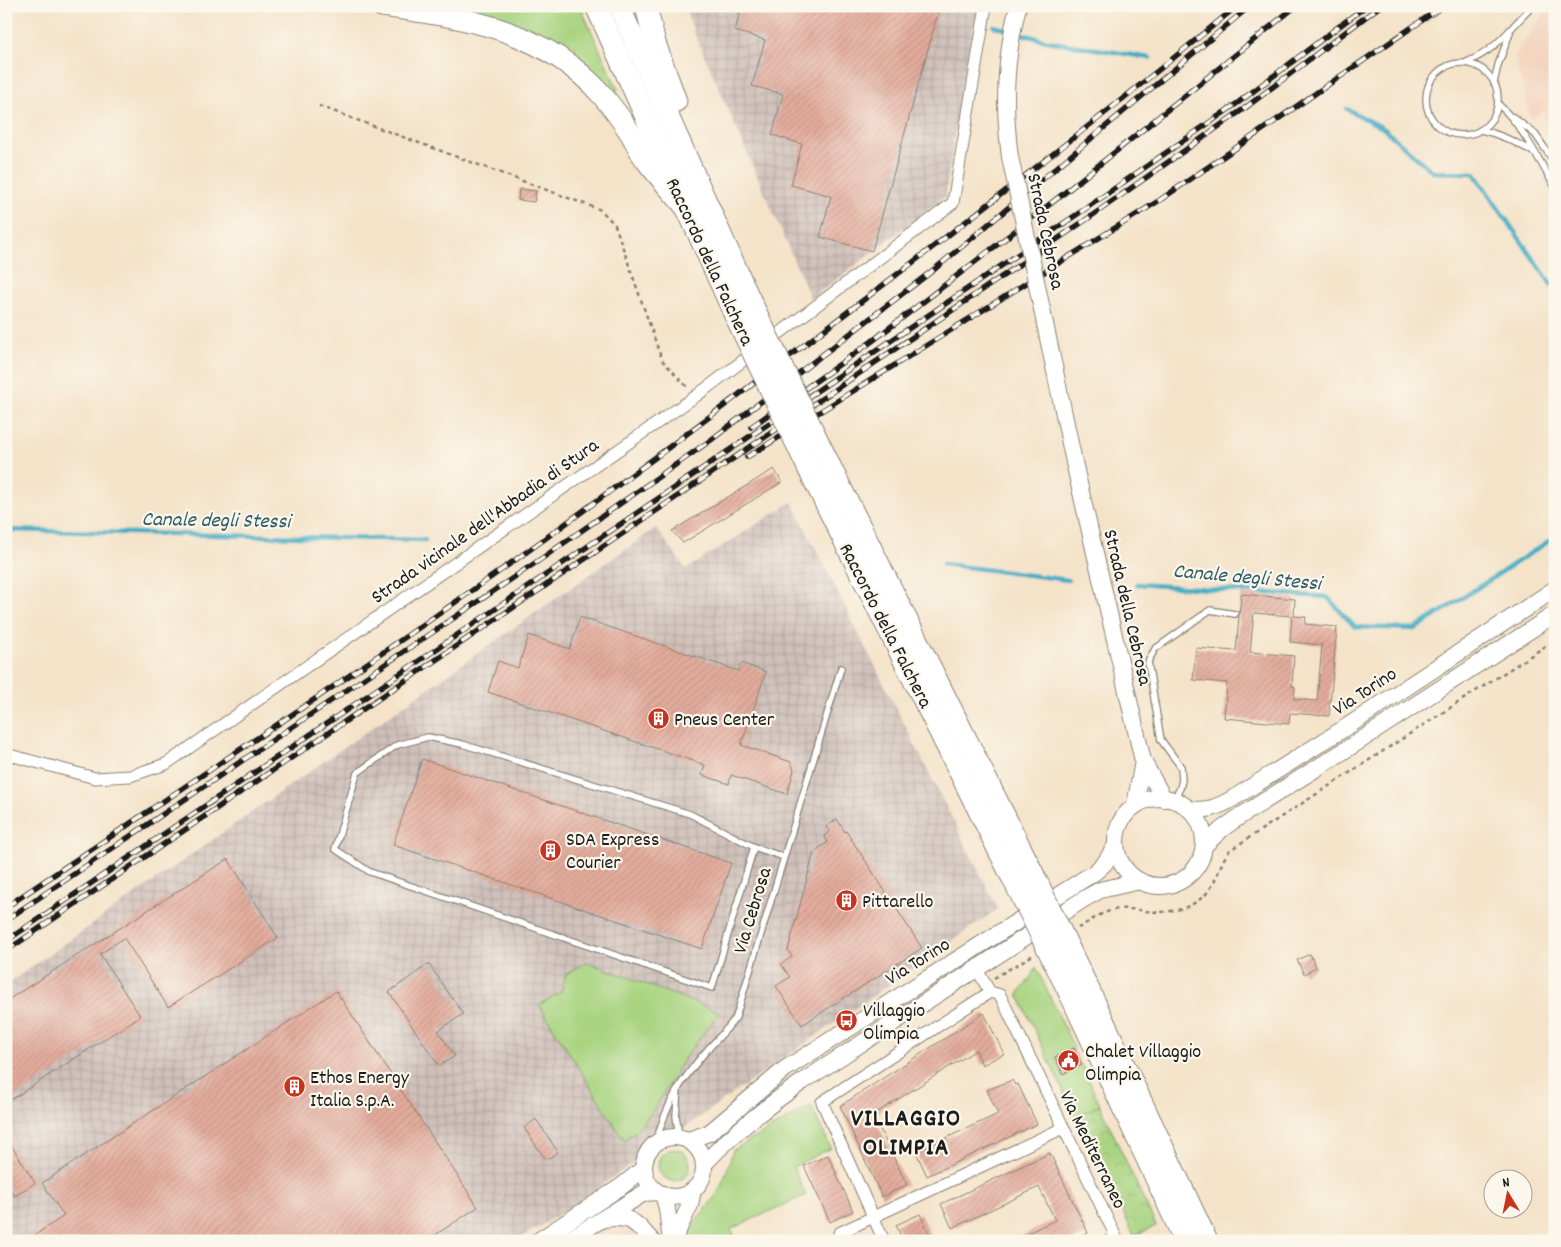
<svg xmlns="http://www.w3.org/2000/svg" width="1561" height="1247" font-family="Dekko,sans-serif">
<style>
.built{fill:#f3d4be}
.industrial{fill:url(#industrial-grid)}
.grass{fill:#a9d481;stroke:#62784e}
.park{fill:url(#park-crowns);stroke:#62784e}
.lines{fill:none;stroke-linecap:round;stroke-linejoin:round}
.stream{stroke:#46adc5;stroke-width:4.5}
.building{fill:url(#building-hatch);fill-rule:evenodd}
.service-casing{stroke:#888072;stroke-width:8}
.minor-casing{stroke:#888072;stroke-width:13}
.secondary-casing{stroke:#888072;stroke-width:18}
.motorway-casing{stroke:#888072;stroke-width:23}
.path{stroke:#888072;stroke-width:2.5;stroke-dasharray:4 4;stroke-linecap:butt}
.service{stroke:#fff;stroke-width:5.5}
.minor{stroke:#fff;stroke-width:11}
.secondary{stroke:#fff;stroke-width:16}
.motorway{stroke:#fff;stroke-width:21}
.rail-casing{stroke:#1c1c1c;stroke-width:5.5}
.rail{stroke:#fbf7ec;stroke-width:4;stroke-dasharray:11;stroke-linecap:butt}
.secondary-bridge-casing{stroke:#888072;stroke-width:18;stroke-linecap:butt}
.motorway-bridge-casing{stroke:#888072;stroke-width:23;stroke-linecap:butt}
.secondary-bridge{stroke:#fff;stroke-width:16}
.motorway-bridge{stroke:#fff;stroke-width:21}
.labels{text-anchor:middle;stroke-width:4.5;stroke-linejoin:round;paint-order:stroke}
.street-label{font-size:20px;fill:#1c1c1c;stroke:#fbf7ec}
.poi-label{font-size:20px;fill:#1c1c1c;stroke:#fbf7ec;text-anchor:start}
.water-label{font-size:21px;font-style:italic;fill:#2f5d68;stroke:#fbf7ec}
.district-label{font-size:25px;font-weight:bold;letter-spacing:1px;fill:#1c1c1c;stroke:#fbf7ec}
</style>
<defs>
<pattern id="industrial-grid" width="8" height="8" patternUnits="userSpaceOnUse" patternTransform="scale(1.25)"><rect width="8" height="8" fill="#cfc0ba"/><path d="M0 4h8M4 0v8" fill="none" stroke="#b1a49f"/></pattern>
<pattern id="park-crowns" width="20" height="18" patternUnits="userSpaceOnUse" patternTransform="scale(1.25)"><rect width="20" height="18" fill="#a9d481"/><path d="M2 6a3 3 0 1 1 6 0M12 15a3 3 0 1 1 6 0" fill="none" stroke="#91b56f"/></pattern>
<pattern id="building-hatch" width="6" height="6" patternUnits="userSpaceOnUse" patternTransform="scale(1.25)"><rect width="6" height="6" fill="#e3ac9c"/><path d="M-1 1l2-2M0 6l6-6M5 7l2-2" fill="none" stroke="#c29386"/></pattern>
</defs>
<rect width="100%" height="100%" fill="#fbf7ec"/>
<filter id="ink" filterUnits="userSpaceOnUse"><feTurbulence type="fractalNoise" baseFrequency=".02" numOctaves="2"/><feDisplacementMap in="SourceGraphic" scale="10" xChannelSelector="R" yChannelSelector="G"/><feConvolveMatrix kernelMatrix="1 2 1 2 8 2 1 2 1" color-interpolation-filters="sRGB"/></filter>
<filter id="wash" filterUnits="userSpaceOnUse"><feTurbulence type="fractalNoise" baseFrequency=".0096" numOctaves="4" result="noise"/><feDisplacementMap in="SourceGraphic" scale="20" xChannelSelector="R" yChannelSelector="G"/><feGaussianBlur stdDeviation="1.12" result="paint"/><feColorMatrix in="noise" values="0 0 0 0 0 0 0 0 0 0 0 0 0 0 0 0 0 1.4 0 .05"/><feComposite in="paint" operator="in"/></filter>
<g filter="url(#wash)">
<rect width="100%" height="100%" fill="#f4e3c9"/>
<g class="built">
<path d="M1549,6H1555V143L1543,112L1531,118L1514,56Z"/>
<path d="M614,1218L652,1241H568Z"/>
</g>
<g class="industrial">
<path d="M686,6H978L961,91L945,197L811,299L688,18Z"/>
<path d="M792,502L998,909L563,1212L516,1241H6V985L656,528L686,569Z"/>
</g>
<g class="grass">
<path d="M453,6H580L618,90L614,92C574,53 541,31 486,15C475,12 464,8 453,6Z"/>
<path d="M587,962L720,1012C708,1028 694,1044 682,1062C665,1088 652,1122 624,1140L539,1005L561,992L566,974Z"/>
<path d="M1036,967L1074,1048L1055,1058L1063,1074L1082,1065L1100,1105L1075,1117L1018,994L1029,980Z"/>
<path d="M811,1106L831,1148L793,1167L806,1195L731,1229L737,1241H689C689,1222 703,1214 712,1201C723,1187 728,1167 733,1150Z"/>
<circle cx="674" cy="1165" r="16"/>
</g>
<path class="park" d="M1100,1105L1156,1226L1134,1236L1078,1115Z"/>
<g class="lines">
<g class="stream">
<path d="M994,26L1047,41L1150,58"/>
<path d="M1347,109L1383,128L1433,172L1474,173L1555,290"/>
<path d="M6,530L425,540"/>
<path d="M943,564L1068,580"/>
<path d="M1137,584L1327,597L1355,627L1415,629L1555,537"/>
</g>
</g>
<g id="blocks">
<g class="building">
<path d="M742,6H940L872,251L820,237L831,196L791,185L802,144L772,135L783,94L752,86L765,40L735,31Z"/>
<path d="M519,189L536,191L534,202L518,200Z"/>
<path d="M774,469L782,482L683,543L672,531Z"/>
<path d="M1241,594L1295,599L1294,616L1306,617L1305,624L1337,627L1329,716L1290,713L1289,724L1224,718L1227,683L1193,680L1196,648L1236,651ZM1254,613L1292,616L1290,642L1322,645L1317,701L1294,699L1295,687L1292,686L1294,656L1250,652Z"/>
<path d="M580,617L738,671L741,663L766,672L741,745L791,762L794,770L787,794L731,775L729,784L702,775L705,765L488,692L498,661L518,668L529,635L570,649Z"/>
<path d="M422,759L731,863L702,949L393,845Z"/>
<path d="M837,819L845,832L846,831L922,948L802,1025L776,986L790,977L781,964L792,957L788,950L814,852L828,842L824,836L830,832L826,827Z"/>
<path d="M228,859L278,938L168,1007L124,938L100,954L140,1016L6,1103V1001Z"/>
<path d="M1310,954L1316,967L1304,974L1297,960Z"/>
<path d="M429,964L463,1014L438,1031L455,1056L439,1066L389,992Z"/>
<path d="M336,991L478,1207L426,1241H26L64,1216L42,1183Z"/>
<path d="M984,1013L1004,1054L982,1065L976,1050L873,1115L907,1185L882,1197L840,1106Z"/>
<path d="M1074,1048L1082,1065L1063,1074L1055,1057Z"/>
<path d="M1012,1080L1015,1085L1018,1084L1037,1124L927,1176L916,1152L998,1114L987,1090Z"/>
<path d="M536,1119L558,1152L546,1160L524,1128Z"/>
<path d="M6,1137L35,1183L15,1196L6,1182Z"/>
<path d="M1050,1153L1088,1233L1072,1241H1011L1055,1220L1039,1187L952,1228L941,1204Z"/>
<path d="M828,1155L853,1211L830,1222L804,1166Z"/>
<path d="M920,1214L933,1241H903L896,1225Z"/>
</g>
</g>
</g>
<g filter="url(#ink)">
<use href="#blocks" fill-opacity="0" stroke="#888072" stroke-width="1"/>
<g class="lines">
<defs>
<g id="service">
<path d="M1467,62C1499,49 1509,28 1533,6"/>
<circle cx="1462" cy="99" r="36"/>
<path d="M1494,83L1498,65L1510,33"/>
<path d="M1498,104C1523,126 1538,159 1555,187"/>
<path d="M1513,117L1535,134L1555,163"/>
<path d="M1481,130C1500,134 1516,142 1533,152"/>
<path d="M1174,800L1180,788L1182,780L1181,767L1161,740L1148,662L1155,649L1210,610L1235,614"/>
<path d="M754,847L712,988L370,872L335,849L357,773L397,745L428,737L462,744L690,814L754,847L784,857"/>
<path d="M678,1088L676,1116L679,1137"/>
<path d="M656,1142C667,1102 681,1080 708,1049C718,1038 728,1029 736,1017L841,668"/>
</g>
<g id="minor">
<path d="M6,754L95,778L130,776L166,764L696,396L953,203L986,6"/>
<path d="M976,968L990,992L1000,995L1116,1237L1108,1241"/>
<path d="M839,1233L1063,1128"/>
<path d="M884,1241L822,1102L990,992"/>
</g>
<g id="secondary">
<path d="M1074,462L1143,761L1164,799"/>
<circle cx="1160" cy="842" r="44"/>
<path d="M1135,806L1143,761"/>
<path d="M1189,809C1206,812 1218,807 1232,799L1348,726L1555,589"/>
<path d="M1205,845L1222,829L1239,817L1358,742L1555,614"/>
<circle cx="674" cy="1167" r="30"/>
<path d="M688,1140L709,1133L785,1069L1095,872L1105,863L1116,845"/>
<path d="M704,1164C733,1133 767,1106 802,1082L1084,899L1100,890L1140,881"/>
<path d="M663,1194L667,1209L671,1241"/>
<path d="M603,1219C631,1215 634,1221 652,1241"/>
<path d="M538,1241L622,1186L644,1168"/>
<path d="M567,1241L644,1193L658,1192"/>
<path d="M673,1241L690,1205L693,1190"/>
</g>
<g id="motorway">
<path d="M382,6C464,17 544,29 602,95C612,107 622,120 631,134C636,143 640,152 646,160C659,177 674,193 688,210"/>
<path d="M596,6L733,311"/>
<path d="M619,6L750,300"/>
<path d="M646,6L655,43L676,101"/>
<path d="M830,466L1028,863"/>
<path d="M811,474L1011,875"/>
<path d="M1088,988L1207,1241"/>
<path d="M1071,996L1185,1241"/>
</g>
</defs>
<use href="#service" class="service-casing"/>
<use href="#minor" class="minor-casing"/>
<use href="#secondary" class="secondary-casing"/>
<use href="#motorway" class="motorway-casing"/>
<g class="path">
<path d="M319,106L601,210L615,225L662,360L688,388"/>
<path d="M1078,928C1091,921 1104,910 1119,909C1128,908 1137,910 1146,911C1168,914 1190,910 1206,894C1218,881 1219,863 1230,850L1555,640"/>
<path d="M994,978L1033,955"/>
</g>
<use href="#service" class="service"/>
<use href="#minor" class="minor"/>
<use href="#secondary" class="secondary"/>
<use href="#motorway" class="motorway"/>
<defs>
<g id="rail">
<path d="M751,427L871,342L1063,194L1296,6"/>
<path d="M747,457L1160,200L1443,6"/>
<path d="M6,907C182,788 359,672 532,548C638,472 741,393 845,314C977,214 1109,112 1237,6"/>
<path d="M6,920L541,559L711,440L936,268L1250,6"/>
<path d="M6,941L1085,209L1239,102L1366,6"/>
<path d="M6,951L1090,217L1245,108L1380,6"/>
</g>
</defs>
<use href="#rail" class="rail-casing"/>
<use href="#rail" class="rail"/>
<defs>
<path id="secondary-bridge" d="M1018,6C1005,59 1003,104 1010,157L1074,462"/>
<g id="motorway-bridge">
<path d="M750,300L830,466"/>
<path d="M733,311L811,474"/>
<path d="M1028,863L1088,988"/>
<path d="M1011,875L1071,996"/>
</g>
</defs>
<use href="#secondary-bridge" class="secondary-bridge-casing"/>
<use href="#motorway-bridge" class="motorway-bridge-casing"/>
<use href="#secondary-bridge" class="secondary-bridge"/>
<use href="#motorway-bridge" class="motorway-bridge"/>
</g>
</g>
<defs>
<symbol id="building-disc" viewBox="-11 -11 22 22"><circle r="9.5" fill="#c8321e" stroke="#fbf7ec"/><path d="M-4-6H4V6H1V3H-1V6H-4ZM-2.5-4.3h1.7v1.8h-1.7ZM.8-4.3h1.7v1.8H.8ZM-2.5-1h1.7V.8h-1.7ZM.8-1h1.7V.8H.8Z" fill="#fff"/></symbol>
<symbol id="bus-disc" viewBox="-11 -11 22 22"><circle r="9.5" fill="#c8321e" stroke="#fbf7ec"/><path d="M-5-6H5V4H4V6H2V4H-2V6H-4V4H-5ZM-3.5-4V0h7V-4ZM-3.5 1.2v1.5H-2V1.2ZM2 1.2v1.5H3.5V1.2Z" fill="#fff"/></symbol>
<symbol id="civic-disc" viewBox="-11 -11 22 22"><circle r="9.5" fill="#c8321e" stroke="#fbf7ec"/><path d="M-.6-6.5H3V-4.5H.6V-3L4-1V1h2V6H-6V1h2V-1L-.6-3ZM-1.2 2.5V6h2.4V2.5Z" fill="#fff"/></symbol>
</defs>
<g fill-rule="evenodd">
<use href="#building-disc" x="646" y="706" width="25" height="25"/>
<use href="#building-disc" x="538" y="838" width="25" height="25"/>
<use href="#building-disc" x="834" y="888" width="25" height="25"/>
<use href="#bus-disc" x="834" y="1008" width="25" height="25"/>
<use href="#civic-disc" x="1056" y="1048" width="25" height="25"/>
<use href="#building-disc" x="282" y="1074" width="25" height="25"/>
</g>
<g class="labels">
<g class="street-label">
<text transform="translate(1047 231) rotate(78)" y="7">Strada Cebrosa</text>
<text transform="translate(711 261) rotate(65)" y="7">Raccordo della Falchera</text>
<text transform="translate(484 520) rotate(-35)" y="7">Strada vicinale dell'Abbadia di Stura</text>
<text transform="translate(1129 607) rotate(77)" y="7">Strada della Cebrosa</text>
<text transform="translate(887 625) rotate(63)" y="7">Raccordo della Falchera</text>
<text transform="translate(1364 690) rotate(-33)" y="7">Via Torino</text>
<text transform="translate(751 910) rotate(-73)" y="7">Via Cebrosa</text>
<text transform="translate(917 960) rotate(-32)" y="7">Via Torino</text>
<text transform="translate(1094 1149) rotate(64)" y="7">Via Mediterraneo</text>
</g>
<g class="poi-label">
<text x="674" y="725">Pneus Center</text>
<text x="566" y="845">SDA Express<tspan x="566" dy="23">Courier</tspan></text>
<text x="862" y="907">Pittarello</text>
<text x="863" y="1016">Villaggio<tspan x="863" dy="23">Olimpia</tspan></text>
<text x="1085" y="1057">Chalet Villaggio<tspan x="1085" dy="23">Olimpia</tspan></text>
<text x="310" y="1083">Ethos Energy<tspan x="310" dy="23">Italia S.p.A.</tspan></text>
</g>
<g class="water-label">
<text transform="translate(216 519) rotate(1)" y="7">Canale degli Stessi</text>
<text transform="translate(1247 576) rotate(5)" y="7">Canale degli Stessi</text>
</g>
<g class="district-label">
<text x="906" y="1125">VILLAGGIO<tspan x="906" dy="29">OLIMPIA</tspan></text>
</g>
</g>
<rect width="1561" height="1247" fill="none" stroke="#fbf7ec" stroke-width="25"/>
<g transform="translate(1508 1194) rotate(350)"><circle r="24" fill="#fbf7ec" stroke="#a29f99"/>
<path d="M0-4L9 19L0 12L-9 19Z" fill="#c8321e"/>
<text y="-8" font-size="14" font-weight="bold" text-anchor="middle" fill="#1c1c1c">N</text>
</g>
</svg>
